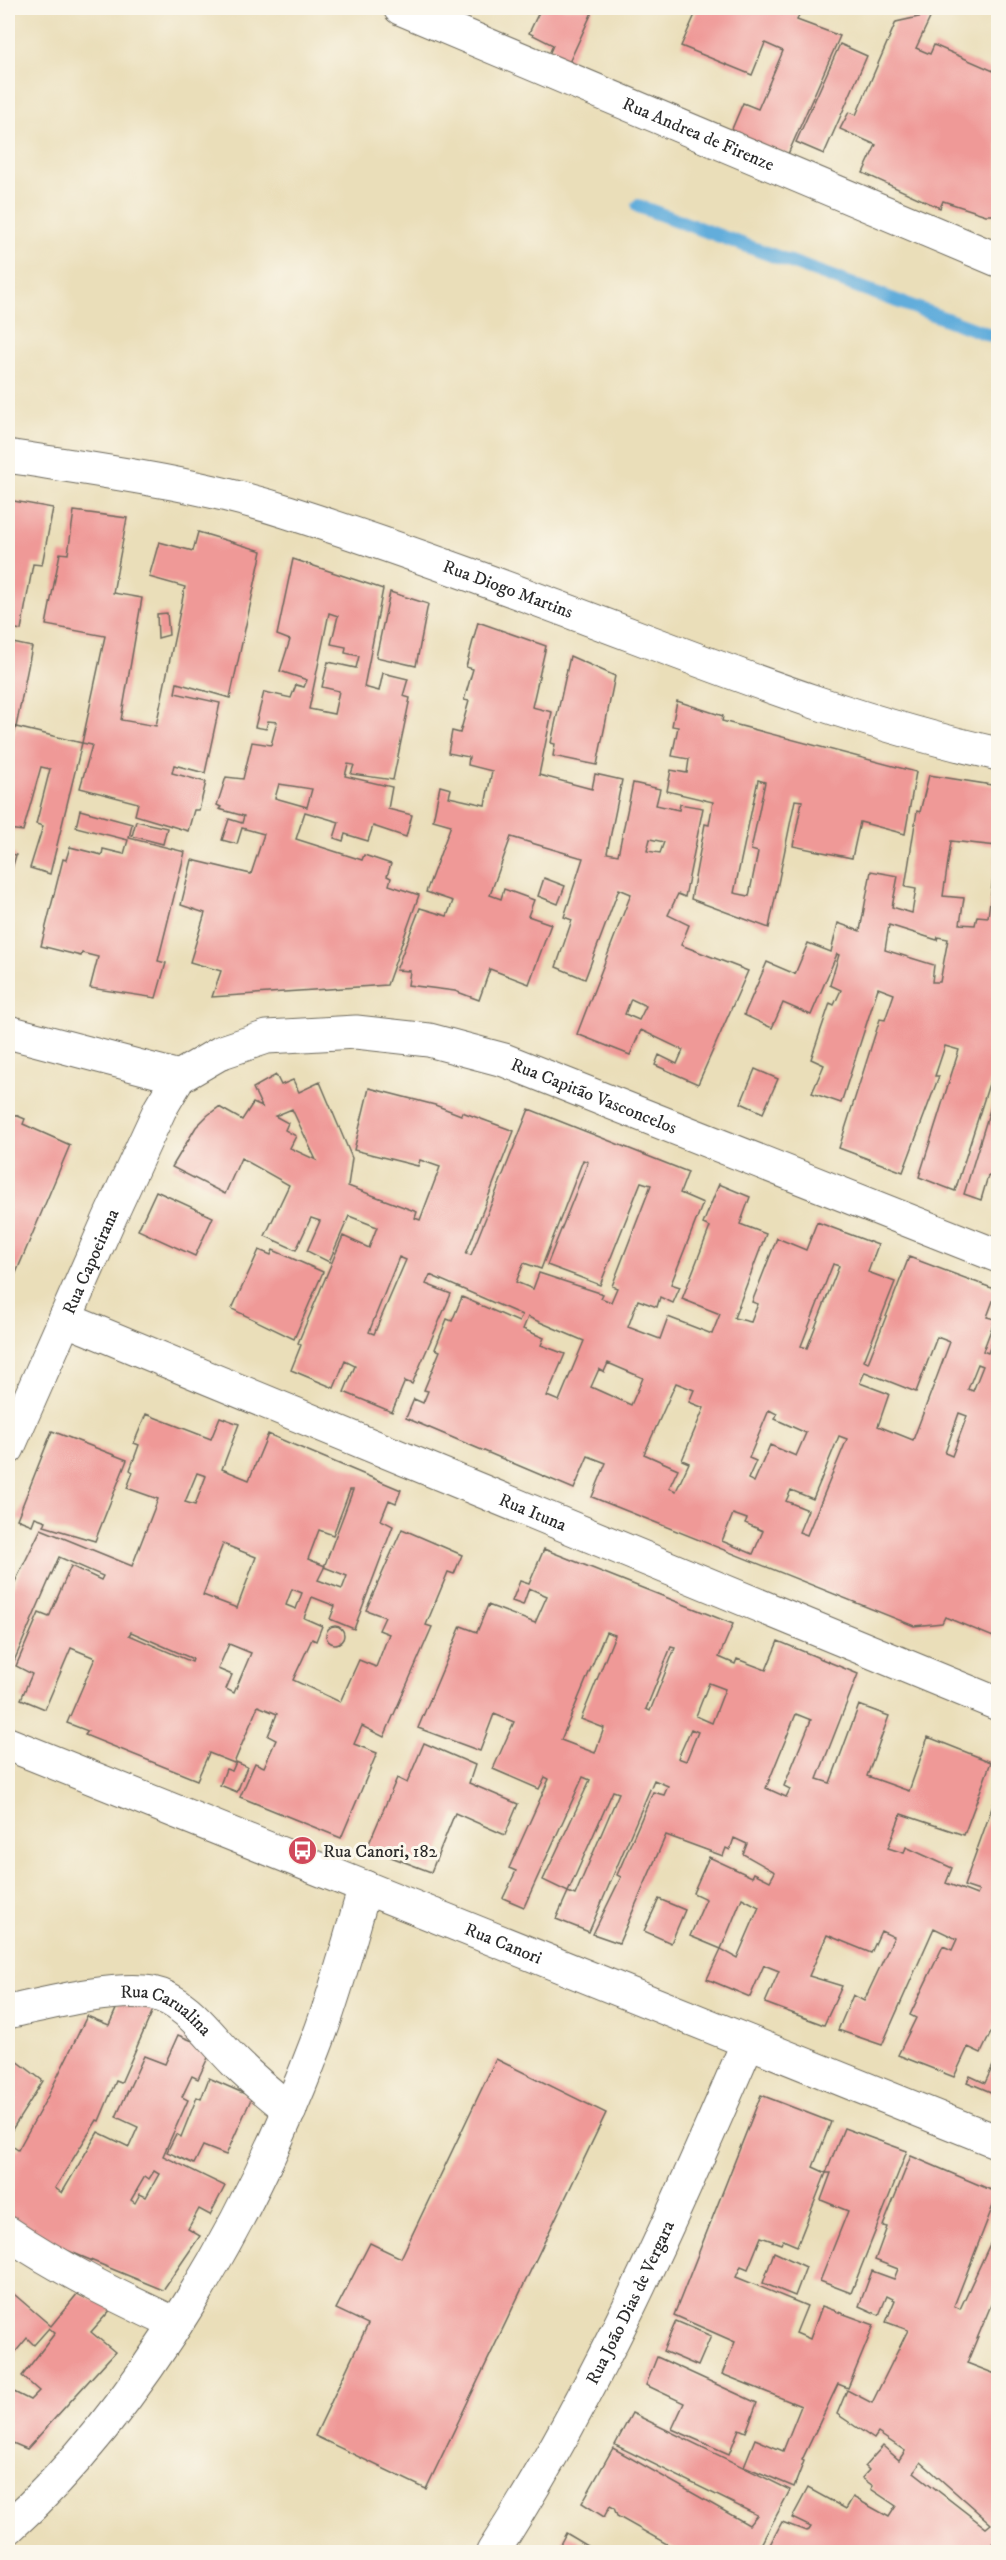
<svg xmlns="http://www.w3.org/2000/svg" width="1006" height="2560" font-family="'IM FELL DW Pica',serif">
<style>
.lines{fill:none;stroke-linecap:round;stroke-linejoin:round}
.stream{stroke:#62addb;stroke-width:14}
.building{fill:#ef9997;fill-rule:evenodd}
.minor-casing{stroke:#6e6a5d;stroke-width:35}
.minor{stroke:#fff;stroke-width:33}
.labels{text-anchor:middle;stroke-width:6;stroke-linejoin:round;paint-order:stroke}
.street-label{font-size:18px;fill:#2b2b2b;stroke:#fbf7ec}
.poi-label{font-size:18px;fill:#2b2b2b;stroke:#fbf7ec;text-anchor:start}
</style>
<rect width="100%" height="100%" fill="#fbf7ec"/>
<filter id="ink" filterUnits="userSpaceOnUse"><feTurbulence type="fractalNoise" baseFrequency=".0167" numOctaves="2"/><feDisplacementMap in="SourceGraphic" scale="12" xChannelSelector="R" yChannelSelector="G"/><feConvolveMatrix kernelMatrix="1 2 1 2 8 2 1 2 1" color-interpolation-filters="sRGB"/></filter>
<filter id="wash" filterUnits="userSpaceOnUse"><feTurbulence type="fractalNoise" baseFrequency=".008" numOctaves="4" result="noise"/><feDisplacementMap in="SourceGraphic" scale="24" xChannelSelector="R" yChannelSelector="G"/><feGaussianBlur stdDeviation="1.35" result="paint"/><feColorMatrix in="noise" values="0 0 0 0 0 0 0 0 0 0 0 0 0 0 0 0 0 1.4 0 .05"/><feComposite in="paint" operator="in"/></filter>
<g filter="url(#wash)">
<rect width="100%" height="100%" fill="#eadeb9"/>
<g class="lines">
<path class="stream" d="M638,206L998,338"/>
</g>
<g id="blocks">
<g class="building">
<path d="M541,8H594L567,67L547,59L553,45L529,33Z"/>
<path d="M698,8H782L799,15L797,20L840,36L788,154L729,136L743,103L758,109L783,51L765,43L752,75L681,46Z"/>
<path d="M932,14L916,48L930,54L934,45L998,73V215H986L943,201L940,208L863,173L876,145L840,129L849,112L856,115L896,22Z"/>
<path d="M840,44L867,56L824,154L796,142Z"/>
<path d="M8,500L53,508L42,565L33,564L21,630L8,627Z"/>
<path d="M74,511L127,518L113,593L142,598L121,720L156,726L185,587L149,577L159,542L193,551L198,532L262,551L230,698L177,683L175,693L220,703L205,773L174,765L172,773L206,782L199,810H194L188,831L135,815L138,803L80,788L92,745L82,743L50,874L30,868L43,826L36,824L50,769L41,767L23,831L8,829V746H11L16,727L82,743L105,636L46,625L60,553L68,554Z"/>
<path d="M293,559L383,589L364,687L379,691L383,673L408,679L403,696L410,698L393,780L351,774L354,765L348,764L345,776L392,787L388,809L412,815L406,837L373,826L368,841L345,834L343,841L334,838L339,822L305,812L296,839L362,860L364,855L391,864L387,876L391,878L389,885L419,895L387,985L212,997L221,971L190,962L205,913L181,905L192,860L251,874L264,834L242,828L237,844L222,840L229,819L242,823L244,816L219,809L221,807L217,805L226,777L243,779L252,742L271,745L277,722L268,721L266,729L255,727L264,692L291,698L296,685L304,687L307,680L280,671L290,640L277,635ZM329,613L338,616L331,644L346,647L345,653L359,656L356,668L328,662L322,687L339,691L334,714L309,709ZM279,784L312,789L307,807L275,798Z"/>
<path d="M390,592L428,604L416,666L376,657Z"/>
<path d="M167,613L169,635L158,638L157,614Z"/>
<path d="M478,622L546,646L532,707L552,712L539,775L592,789L595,774L622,780L607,853L618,855L633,783L660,789L656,805L679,810L680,804L703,808L685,897L678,894L668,915L689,925L681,945L748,971L698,1084L655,1065L659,1055L677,1064L683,1050L641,1030L630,1055L577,1034L631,894L619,889L585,979L556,967L572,920L564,917L583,858L579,857L511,837L490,895L501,899L504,889L534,900L528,916L551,924L529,984L490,969L479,1000L455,991L408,985L410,971L396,970L420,908L447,916L453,901L426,892L451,825L433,820L440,786L451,789L449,797L485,805L492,771L468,765L469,757L448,753L452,731L460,733L469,701L464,700L473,669L466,667ZM650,839L664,842L660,853L647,851ZM631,999L646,1006L639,1020L625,1014Z"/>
<path d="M8,642L32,647L16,727L8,725Z"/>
<path d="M570,656L615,676L597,765L553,756L555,744L551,743Z"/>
<path d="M677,701L723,716L722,721L916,772L905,834L860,822L852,858L793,846L802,801L795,800L769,928L691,899L705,824L709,825L713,802L667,791L671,770L687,773L689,759L672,756L678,727L672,726ZM758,780L765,782L751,850L758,852L749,896L734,893Z"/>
<path d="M929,775L998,786V1066L995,1065L955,1191L919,1177L959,1050L945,1046L935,1076H939L903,1172L839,1148L880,1019L885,1020L894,994L878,988L841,1103L812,1093L824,1065L811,1059L830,1003L834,1005L841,990L830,985L839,955L837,954L811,1015L783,1003L772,1028L744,1015L767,962L795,974L808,943L831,952L838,923L860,931L871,871L898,876L892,907L912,913L916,889L905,887L917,811L920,812ZM951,841L997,846L988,917L977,916L975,925L960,924L964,898L943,896ZM889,925L937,940L938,937L948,939L940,982H932L934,965L885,950Z"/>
<path d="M80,810L132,824L129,838L185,852L158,961L166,963L156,998L90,988L98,957L82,953L81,956L41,946L63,859L66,860L70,847L102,855L103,849L124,854L128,840L76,827Z"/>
<path d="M136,821L167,828L163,844L132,836Z"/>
<path d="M8,853L16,855L8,883Z"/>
<path d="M544,878L565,886L558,904L538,896Z"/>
<path d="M755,1069L778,1079L763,1113L741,1103Z"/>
<path d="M276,1075L281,1085L293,1080L299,1092L320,1082L352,1158L348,1186L417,1212L415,1218L420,1220L440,1167L420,1160L418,1166L354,1150L369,1088L435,1105L461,1115L462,1112L514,1131L466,1254L471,1255L529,1109L688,1172L680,1193L703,1203L671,1284L680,1287L673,1303L660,1297L657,1307L638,1300L628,1327L660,1339L668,1317L712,1334L720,1314L682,1299L710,1227L703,1224L719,1184L750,1197L740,1224L766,1234L734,1318L751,1322L758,1304L752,1302L777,1238L806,1250L817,1222L878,1245L868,1272L895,1282L864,1361L868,1363L909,1257L997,1290L987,1317L995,1319L983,1351L988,1353L998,1326V1639L945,1617L942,1623L914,1626L592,1497L606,1463L588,1456L574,1489L406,1418L414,1399L423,1403L428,1391L424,1390L440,1351L435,1349L447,1319L452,1321L462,1297L519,1322L522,1315L430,1275L426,1284L451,1294L412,1384L405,1381L392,1412L344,1392L355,1366L345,1361L334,1388L291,1370L301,1345L298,1343L343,1236L369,1248L377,1227L349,1216L329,1262L307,1251L320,1221L311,1218L296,1250L265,1236L289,1185L241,1158L225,1194L172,1167L196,1127L208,1115L219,1107L242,1120L253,1103L262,1107L253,1088ZM292,1109L316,1160L290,1148L296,1136L285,1130L288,1123L275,1116ZM583,1160L588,1162L547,1265L574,1275L600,1285L641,1182L651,1185L612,1286L617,1288L611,1302L601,1298L603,1294L539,1273L533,1289L516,1282L524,1263L541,1269ZM399,1257L406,1260L374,1334L369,1332ZM833,1264L839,1266L807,1348L801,1346ZM528,1317L584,1341L559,1401L547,1396L565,1354L541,1345L544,1338L523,1329ZM937,1337L950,1342L913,1440L878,1426L889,1394L860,1383L865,1372L916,1392ZM608,1363L643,1378L631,1405L591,1387L599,1369L604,1372ZM978,1364L983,1366L973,1391L968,1389ZM676,1383L694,1390L689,1402L704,1408L682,1460L689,1463L676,1491L669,1488L678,1469L644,1454ZM769,1410L777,1414L775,1419L806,1433L796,1456L770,1445L754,1482L748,1479L756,1461L749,1458ZM959,1413L967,1416L952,1456L945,1453ZM839,1436L847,1439L807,1535L799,1532L808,1510L786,1501L791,1490L813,1499ZM733,1514L747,1519L745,1523L763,1531L753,1554L722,1541Z"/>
<path d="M996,1090L998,1091V1179L988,1176L981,1200L964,1194Z"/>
<path d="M8,1112L25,1119L23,1124L70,1145L8,1292Z"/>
<path d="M156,1191L213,1217L195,1256L138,1230Z"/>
<path d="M259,1250L271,1255L273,1250L323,1272L294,1339L232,1309Z"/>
<path d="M146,1414L211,1439L220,1417L239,1424L222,1469L249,1480L268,1434L401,1490L396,1503L389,1500L381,1520L393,1526L354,1629L330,1619L335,1606L312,1597L304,1618L322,1626L316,1641L312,1639L293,1680L340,1702L359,1660L376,1667L389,1634L379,1630L385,1617L366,1610L402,1529L462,1555L454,1574L448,1572L426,1625L432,1627L384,1737L362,1726L354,1744L377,1753L341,1838L240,1797L255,1763L264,1767L276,1740L268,1736L277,1714L258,1706L234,1763L209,1753L197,1780L85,1735L88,1731L67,1723L95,1658L71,1648L45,1709L21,1699L32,1674L16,1666L39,1613L49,1617L71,1566L101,1580L103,1576L59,1557L8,1675V1587L12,1588L41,1529L132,1566L158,1499L127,1488L133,1472L130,1470L139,1445L134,1443ZM197,1473L206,1476L195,1505L185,1502ZM350,1490H353L324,1567L347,1576L342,1589L318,1580L325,1566L308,1559L319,1530L333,1535ZM223,1544L256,1557L237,1608L203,1595ZM292,1589L302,1593L296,1609L286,1605ZM131,1632L193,1659L192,1662L129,1635ZM229,1644L251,1653L234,1693L226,1689L232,1675L218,1669Z"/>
<path d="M52,1431L127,1460L95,1541L44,1526L46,1521L35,1517L32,1525L17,1519Z"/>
<path d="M544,1549L733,1624L719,1657L735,1664L737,1659L766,1670L778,1641L858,1674L817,1779L830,1783L859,1705L889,1716L867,1776L909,1791L928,1737L991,1762L964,1835L901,1814L888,1848L904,1853L906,1847L952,1868L946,1883L977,1895L979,1891L964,1886L998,1791V2018L981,2053L968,2047L954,2077L898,2055L916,2018L910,2015L943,1946L952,1950L957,1939L934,1928L882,2045L838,2030L853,1995L864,2001L894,1937L881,1931L871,1953L827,1935L809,1976L842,1986L824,2025L765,2003L779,1971L764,1965L750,1997L707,1979L721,1949L690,1936L706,1899L693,1893L709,1857L752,1877L754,1873L770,1881L775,1872L743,1854L747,1844L734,1838L730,1850L726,1848L723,1856L666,1835L619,1943L593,1934L621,1877L617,1875L653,1792L664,1795L668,1786L654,1780L589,1932L556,1919L568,1892L575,1895L619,1793L613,1791L568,1892L543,1880L590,1780L583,1777L524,1907L503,1898L516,1871L509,1868L549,1779L545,1777L539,1789L493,1769L514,1722L494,1714L480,1751L418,1728L461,1626L477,1632L488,1605L535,1623L547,1596L529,1588L523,1605L512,1601L520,1581L529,1584ZM606,1632L615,1635L581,1719L604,1728L595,1753L561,1740ZM671,1647L675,1648L650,1711L646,1709ZM709,1683L725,1689L712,1723L696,1716ZM796,1714L811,1720L784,1786L790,1789L786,1797L766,1788ZM691,1729L698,1732L686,1761L678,1758ZM742,1898L759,1907L737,1958L721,1949Z"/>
<circle cx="335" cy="1635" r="9"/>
<path d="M424,1743L475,1765L469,1783L518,1804L505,1835L455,1813L431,1872L367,1848L397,1778L407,1783Z"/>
<path d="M236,1762L247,1767L237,1792L220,1785L226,1769L232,1771Z"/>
<path d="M659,1899L685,1910L671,1943L644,1931Z"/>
<path d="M121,1998L153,2010L121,2083L116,2081L99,2121L97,2120L55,2188L62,2193L98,2132L129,2147L138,2127L116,2117L144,2056L165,2064L178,2035L212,2049L198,2079L192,2076L182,2097L188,2100L163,2156L225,2186L210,2215L199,2209L188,2229L200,2236L163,2290L37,2238L8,2214V2153L12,2146L18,2150L48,2096L87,2016L109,2025ZM154,2171L159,2174L146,2197L140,2194L135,2203L131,2200L145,2176L149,2179Z"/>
<path d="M998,2046V2095L967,2082L970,2076L985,2083L997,2057L994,2055Z"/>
<path d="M8,2054L43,2081L8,2136Z"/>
<path d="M496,2059L606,2113L426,2489L315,2436L368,2324L336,2309L370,2243L401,2258Z"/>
<path d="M209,2078L252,2097L226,2155L203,2146L194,2164L167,2152L176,2134L181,2137L197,2097L201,2099Z"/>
<path d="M761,2095L831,2122L813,2167L826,2173L797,2246L783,2240L781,2244L761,2237L748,2269L741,2266L736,2277L807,2306L796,2333L810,2339L822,2306L874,2325L848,2388L838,2384L802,2460L804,2461L794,2487L744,2466L755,2439L783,2451L801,2406L722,2374L735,2342L674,2315Z"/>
<path d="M844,2128L907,2151L851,2293L820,2281L848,2211L821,2200L831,2173H826Z"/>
<path d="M911,2156L998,2193L954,2306L960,2309L990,2244L998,2247V2288L967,2363L998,2375V2537L987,2552H766L782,2522L806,2531L809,2530L811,2527L792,2518L808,2488L846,2509L853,2497L889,2517L896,2506L871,2489L873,2486L862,2478L869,2470L865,2466L883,2446L899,2460L905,2451L878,2433L874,2439L837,2414L847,2390L872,2403L908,2330L886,2322L895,2300L887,2296L879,2315L859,2306L872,2271L894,2279L898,2269L875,2260L887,2227L883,2226ZM921,2462L991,2524L986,2528L914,2472Z"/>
<path d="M774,2252L806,2267L795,2296L763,2283Z"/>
<path d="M8,2289L51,2326L78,2293L113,2307L91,2332L115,2352L27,2449L8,2441V2389L30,2400L39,2391L22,2376L55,2333L49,2328L34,2345L27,2338L8,2361Z"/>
<path d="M676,2321L711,2336L698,2366L663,2351Z"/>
<path d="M657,2357L757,2403L746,2432L739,2429L729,2454L672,2429L684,2403L646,2385Z"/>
<path d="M632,2413L790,2490L757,2552H681L617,2516L614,2508L610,2506L604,2517L582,2503L613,2448L749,2525L757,2515L615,2445Z"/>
<path d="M566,2533L598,2552H556Z"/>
</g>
</g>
</g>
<g filter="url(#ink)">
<use href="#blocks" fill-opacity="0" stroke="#6e6a5d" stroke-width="1.5"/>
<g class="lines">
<defs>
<g id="minor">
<path id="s1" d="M400,8L998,260"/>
<path id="s2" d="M8,456C101,471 198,483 288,512C406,550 521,593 637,637C758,683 872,726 998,754"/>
<path d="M8,1032L179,1077"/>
<path id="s3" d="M65,1319L998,1704"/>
<path id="s4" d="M8,1448L111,1215L160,1109L179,1077L222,1052L267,1037L356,1032L429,1040L504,1060L998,1256"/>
<path id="s5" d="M8,1744L998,2142"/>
<path id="s6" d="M8,2012C45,2004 115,1986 152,1993C187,2000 211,2039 235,2062C252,2079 271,2095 290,2110"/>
<path d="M8,2233C61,2269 118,2297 176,2324"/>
<path d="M8,2528C145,2405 254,2210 318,2039C337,1989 350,1938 365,1887"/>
<path id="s7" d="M493,2552C596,2392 673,2217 748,2042"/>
</g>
</defs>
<use href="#minor" class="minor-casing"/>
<use href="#minor" class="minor"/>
</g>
</g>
<defs>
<symbol id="bus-disc" viewBox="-11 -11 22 22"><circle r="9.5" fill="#d1495b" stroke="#fbf7ec"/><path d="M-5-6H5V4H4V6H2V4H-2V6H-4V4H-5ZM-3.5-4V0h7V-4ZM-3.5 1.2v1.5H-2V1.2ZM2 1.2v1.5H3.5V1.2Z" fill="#fff"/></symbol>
</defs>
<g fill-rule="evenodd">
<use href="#bus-disc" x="286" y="1834" width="33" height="33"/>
</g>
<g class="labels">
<g class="street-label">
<text dy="6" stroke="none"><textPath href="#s1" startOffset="324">Rua Andrea de Firenze</textPath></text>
<text dy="6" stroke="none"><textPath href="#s2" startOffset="519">Rua Diogo Martins</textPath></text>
<text dy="6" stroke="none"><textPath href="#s4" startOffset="843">Rua Capitão Vasconcelos</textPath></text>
<text dy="6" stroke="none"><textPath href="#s4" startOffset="204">Rua Capoeirana</textPath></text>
<text dy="6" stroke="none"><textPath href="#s3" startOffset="506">Rua Ituna</textPath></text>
<text dy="6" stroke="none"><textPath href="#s5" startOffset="534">Rua Canori</textPath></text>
<text dy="6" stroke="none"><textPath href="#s6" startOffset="165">Rua Carualina</textPath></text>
<text dy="6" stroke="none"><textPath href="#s7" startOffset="285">Rua João Dias de Vergara</textPath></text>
</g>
<g class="poi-label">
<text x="323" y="1857">Rua Canori, 182</text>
</g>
</g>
<rect width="1006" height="2560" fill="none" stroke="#fbf7ec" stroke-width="30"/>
</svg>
